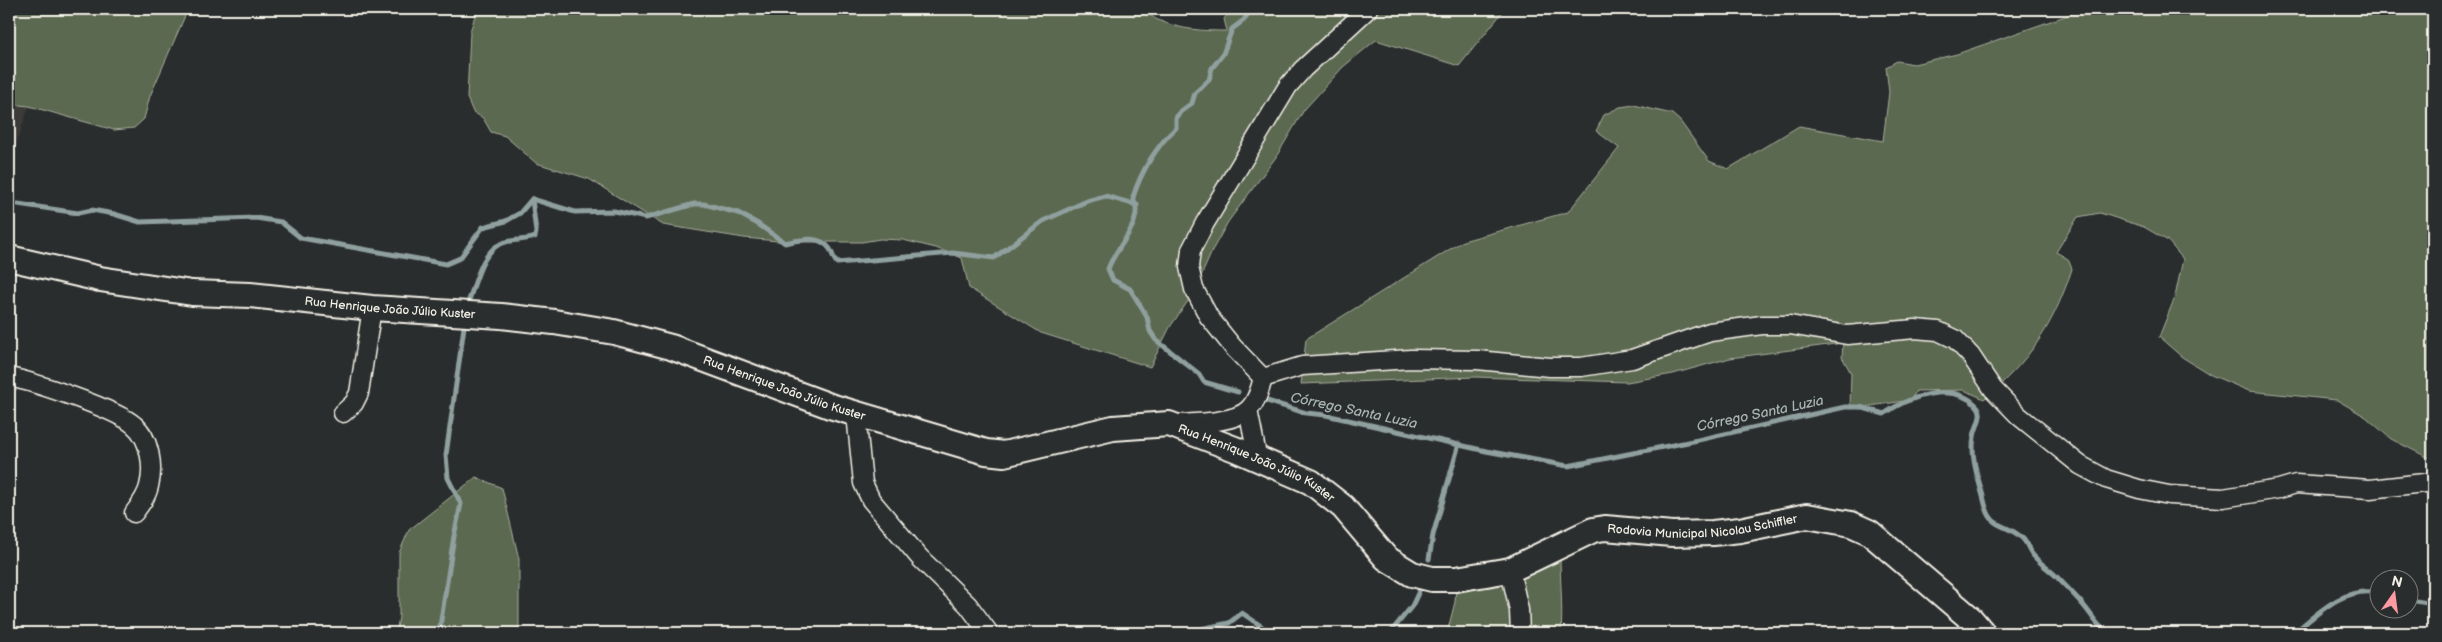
<svg xmlns="http://www.w3.org/2000/svg" width="2442" height="642" font-family="'Balsamiq Sans',sans-serif">
<style>
.built{fill:#3d3a38}
.green{fill:#5b6951;stroke:#a8ad9c}
.lines{fill:none;stroke-linecap:round;stroke-linejoin:round}
.stream{stroke:#8fa09f;stroke-width:5}
.street-casing{stroke:#f4f1e8;stroke-width:21}
.secondary-casing{stroke:#f4f1e8;stroke-width:28}
.street{stroke:#2a2d2e;stroke-width:18}
.secondary{stroke:#2a2d2e;stroke-width:24}
.labels{text-anchor:middle;stroke-width:5;stroke-linejoin:round;paint-order:stroke}
.street-label{font-size:12px;fill:#f4f1e8;stroke:#2a2d2e}
.water-label{font-size:14px;font-style:italic;fill:#a8b4b2;stroke:#2a2d2e}
</style>
<rect width="100%" height="100%" fill="#2a2d2e"/>
<filter id="ink" filterUnits="userSpaceOnUse"><feTurbulence type="fractalNoise" baseFrequency=".02" numOctaves="2"/><feDisplacementMap in="SourceGraphic" scale="10" xChannelSelector="R" yChannelSelector="G"/><feConvolveMatrix kernelMatrix="1 2 1 2 8 2 1 2 1" color-interpolation-filters="sRGB"/></filter>
<g filter="url(#ink)">
<path class="built" d="M9,104L29,106L9,165Z"/>
<g class="green">
<path d="M9,9H188L150,96L144,119L134,128L114,130L29,106L9,104Z"/>
<path d="M477,9H1064L1073,15C1093,8 1117,6 1138,9C1147,10 1151,17 1158,20C1180,30 1204,31 1227,31L1224,19L1232,9H1505L1459,66L1376,40L1343,67L1304,110L1276,157L1228,222L1214,247L1193,294L1170,327L1150,367L1041,333L969,288L962,258L936,248L903,240L880,239L862,242H789L744,238L663,225L589,179L536,163L505,136L491,132L483,118L473,112L467,98L470,32Z"/>
<path d="M2085,9H2433V460L2391,439L2366,417L2337,400L2249,391L2211,375L2182,357L2159,337L2175,297L2183,259L2168,241L2144,227L2100,213L2078,217L2056,252L2068,259L2072,269C2053,327 2030,360 1984,399L1964,390L1916,391L1911,400L1850,409L1851,373L1842,357L1843,343L1730,358L1673,374L1627,382L1475,377L1301,384L1306,339L1463,241L1568,212L1619,148L1596,131L1604,115L1620,107L1634,105L1672,114L1680,121L1709,161L1728,169L1799,126L1883,141L1889,92L1886,67L1897,61L1914,64L1957,54Z"/>
<path d="M476,477L502,488L519,559V633H396L399,617V553L409,530Z"/>
<path d="M1560,554C1560,581 1563,607 1561,633H1447L1455,602L1456,587Z"/>
</g>
<g class="lines">
<g class="stream">
<path d="M532,199L575,212L614,211L646,218L694,204H704L738,213L758,224L785,243C800,240 819,234 830,249C833,254 833,259 837,263L953,253L994,258L1043,221L1087,201L1105,196L1137,205"/>
<path d="M18,204L78,213L92,210L114,214L140,222L256,218L281,222L301,238L446,264L460,258L483,227L506,221L520,213L532,199"/>
<path d="M469,300C476,281 482,250 503,243C513,239 524,241 535,237L536,232L532,199"/>
<path d="M1238,392L1204,382L1199,374L1156,340L1150,331L1147,317L1137,300L1130,289L1113,280L1108,269C1116,245 1146,223 1133,197C1141,172 1156,146 1176,128V118L1180,112L1192,103L1195,93L1209,80L1212,68L1223,54L1232,29L1244,20L1247,15L1243,9"/>
<path d="M1267,401L1306,413L1326,415L1486,451L1568,466L1698,440L1845,407H1860L1884,414C1908,397 1952,381 1976,405C1986,414 1975,426 1974,437C1970,458 1979,480 1984,500C1991,532 2004,521 2022,538C2027,542 2028,549 2032,554C2039,563 2049,569 2057,577C2067,588 2079,599 2088,611C2095,620 2098,627 2108,633"/>
<path d="M1429,559L1433,535L1459,444"/>
<path d="M2410,600L2433,604"/>
<path d="M439,633L454,536L461,504L448,478L446,455L464,327"/>
<path d="M1194,633L1201,629L1229,623L1242,613L1264,628L1286,633"/>
<path d="M1390,633L1412,606L1420,589"/>
<path d="M2294,633C2318,613 2345,585 2380,593"/>
</g>
<defs>
<g id="street">
<path d="M1368,9L1303,69L1288,86L1205,223L1191,250L1189,267L1194,289L1209,317L1233,347L1263,378L1302,366L1411,359L1477,360L1550,367H1581L1632,359L1710,332L1762,325H1790L1847,335L1915,329L1938,331L1955,339L1971,356L1993,389L2019,416L2080,465L2106,479L2139,489L2169,495L2223,498L2279,489L2296,484L2370,489L2433,482"/>
<path d="M9,377C34,382 116,409 134,425C150,438 154,467 149,486C147,496 140,505 134,513"/>
<path d="M1248,410L1258,460"/>
<path d="M343,413L354,403L359,393L372,308"/>
<path d="M856,414L863,483L871,500L920,558L968,605L989,633"/>
<path d="M1177,424C1195,423 1235,423 1249,409C1257,401 1260,389 1263,378"/>
<path d="M1510,570L1519,610L1520,633"/>
</g>
<g id="secondary">
<path id="s1" d="M9,258L100,279L192,293L250,295L372,308L501,316L554,322L614,332L671,347L830,406L986,452L1004,454L1113,428L1169,424L1235,449L1311,482L1343,507L1386,558L1412,574L1432,579H1456L1510,570L1593,530L1605,528L1672,534L1713,533L1740,530L1807,516L1851,524L1869,532L1971,619L1983,633"/>
</g>
</defs>
<use href="#street" class="street-casing"/>
<use href="#secondary" class="secondary-casing"/>
<use href="#street" class="street"/>
<use href="#secondary" class="secondary"/>
</g>
</g>
<g class="labels">
<g class="street-label">
<text dy="4" stroke="none"><textPath href="#s1" startOffset="385">Rua Henrique João Júlio Kuster</textPath></text>
<text dy="4" stroke="none"><textPath href="#s1" startOffset="790">Rua Henrique João Júlio Kuster</textPath></text>
<text dy="4" stroke="none"><textPath href="#s1" startOffset="1284">Rua Henrique João Júlio Kuster</textPath></text>
<text dy="4" stroke="none"><textPath href="#s1" startOffset="1781">Rodovia Municipal Nicolau Schiffler</textPath></text>
</g>
<g class="water-label">
<text transform="translate(1354 410) rotate(12)" y="5">Córrego Santa Luzia</text>
<text transform="translate(1760 413) rotate(-12)" y="5">Córrego Santa Luzia</text>
</g>
</g>
<rect width="2442" height="642" fill="none" stroke="#2a2d2e" stroke-width="30"/>
<rect x="15" y="15" width="2412" height="612" fill="none" stroke="#f4f1e8" stroke-width="2" filter="url(#ink)"/>
<g transform="translate(2394 594) rotate(14)"><circle r="24" fill="#2a2d2e" stroke="#7b7b78"/>
<path d="M0-4L9 19L0 12L-9 19Z" fill="#ff9aa2"/>
<text y="-8" font-size="14" font-weight="bold" text-anchor="middle" fill="#f4f1e8">N</text>
</g>
</svg>
